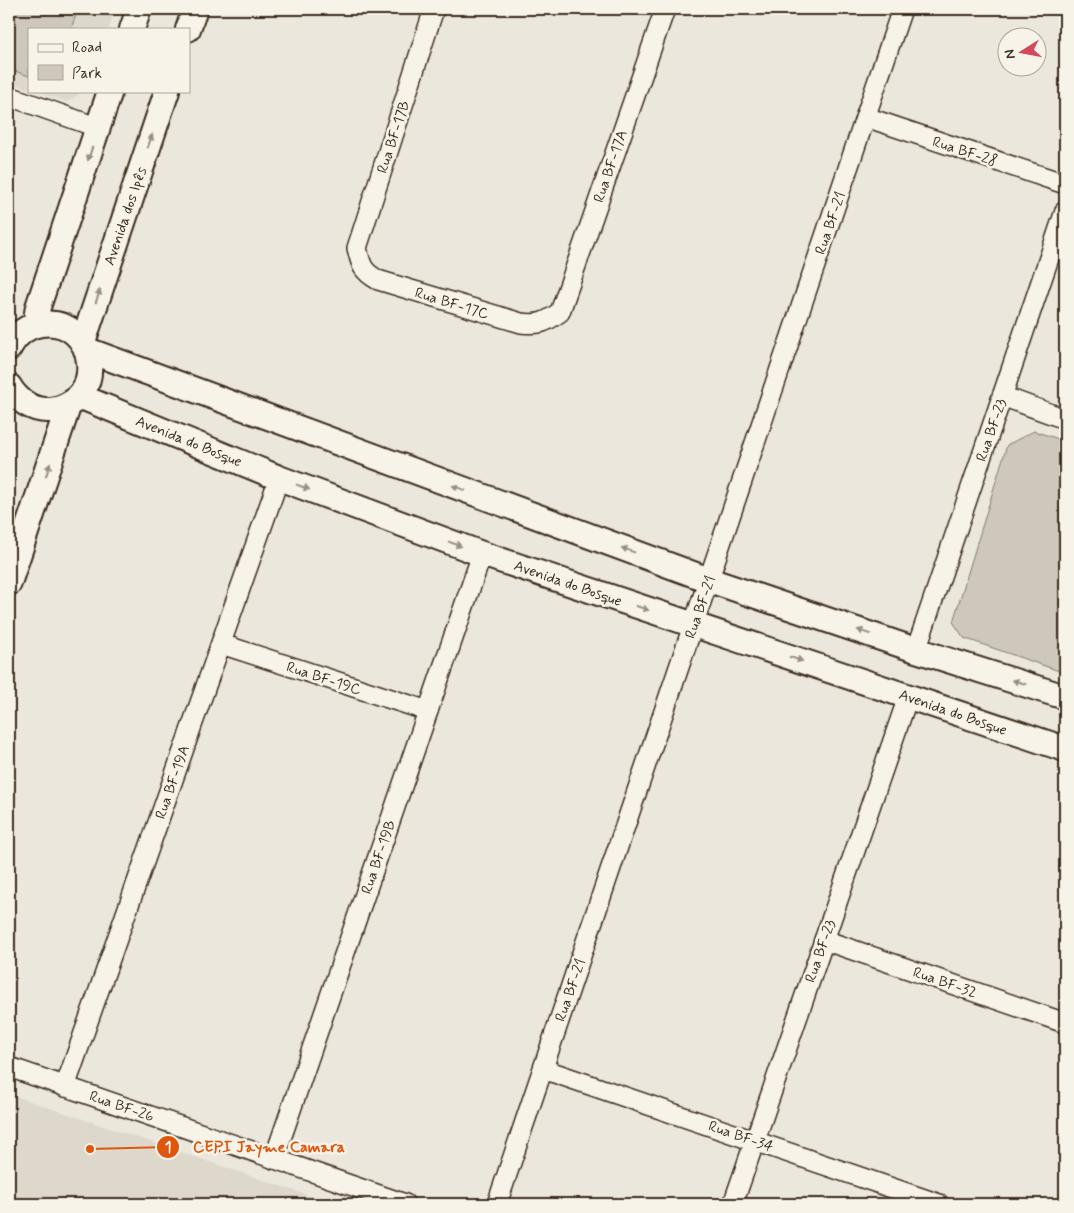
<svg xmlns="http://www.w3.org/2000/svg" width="1074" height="1213" font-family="Mynerve,sans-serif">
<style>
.built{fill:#ddd7cc}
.green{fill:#cec8bc;stroke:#84796d}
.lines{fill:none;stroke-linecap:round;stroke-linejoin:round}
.minor-casing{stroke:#3b2a1e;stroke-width:22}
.tertiary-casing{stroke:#3b2a1e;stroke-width:28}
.minor{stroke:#f7f3e8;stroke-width:19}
.tertiary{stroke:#f7f3e8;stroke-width:24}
.oneway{fill:#998e83}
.labels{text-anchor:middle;stroke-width:5;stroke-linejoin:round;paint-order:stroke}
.street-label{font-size:15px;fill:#3b2a1e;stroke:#f7f3e8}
.leader{fill:none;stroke:#df570d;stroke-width:2}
.callout-dot{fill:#df570d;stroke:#f7f3e8;stroke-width:2}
.mark-label{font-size:15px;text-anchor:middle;font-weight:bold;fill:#fff}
.callout-label{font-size:16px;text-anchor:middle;font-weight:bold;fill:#df570d;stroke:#f7f3e8;stroke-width:5;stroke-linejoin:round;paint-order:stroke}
</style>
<rect width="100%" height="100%" fill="#ece7dc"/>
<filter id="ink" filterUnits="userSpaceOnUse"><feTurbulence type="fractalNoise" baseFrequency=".02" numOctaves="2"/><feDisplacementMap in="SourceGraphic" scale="10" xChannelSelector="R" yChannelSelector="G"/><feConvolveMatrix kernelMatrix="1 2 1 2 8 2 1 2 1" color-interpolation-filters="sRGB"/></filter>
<g filter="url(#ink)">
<g class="built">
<path d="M9,9H115L109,29H29V89L9,82Z"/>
<path d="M36,91H84L67,102Z"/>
<path d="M9,1094L334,1204H9Z"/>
</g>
<g class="green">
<path d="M9,9H78L71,29H29V76L9,69Z"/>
<path d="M1034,431L1065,441V673L964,638L953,622L1007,445Z"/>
</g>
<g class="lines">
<defs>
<g id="minor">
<path d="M434,9L357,248C361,265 362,271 378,280L521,323C539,325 545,323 560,312L665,9"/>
<path d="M9,96L99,128"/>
<path d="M866,117L1065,184"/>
<path d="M1002,396L1065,419"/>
<path d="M221,644L428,711"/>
<path d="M916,650L1065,211"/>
<path d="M824,940L1065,1023"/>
<path d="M9,1067L405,1204"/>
<path d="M543,1069L939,1204"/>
<path d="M65,1087L279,478"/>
<path d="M274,1159L482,554"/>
<path d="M497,1204L902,9"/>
<path d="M733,1204L908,697"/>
</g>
<g id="tertiary">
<path d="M132,29L139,9"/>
<path d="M188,29L195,9"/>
<path d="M35,325L38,307L110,91"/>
<path d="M83,342L167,91"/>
<path d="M9,348C16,335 26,326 41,324C98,316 109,404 50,410C32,411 17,400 9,386"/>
<path d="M87,350L709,580L916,650L1065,697"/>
<path d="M79,396L279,478L482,554L1065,749"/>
<path d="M9,583L69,404"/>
</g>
</defs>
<use href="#minor" class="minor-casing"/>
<use href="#tertiary" class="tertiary-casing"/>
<use href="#minor" class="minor"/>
<use href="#tertiary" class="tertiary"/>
</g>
<defs><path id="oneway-solid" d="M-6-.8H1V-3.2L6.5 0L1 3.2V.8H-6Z" transform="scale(1.25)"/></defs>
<g class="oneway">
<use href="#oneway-solid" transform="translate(150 141) rotate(-71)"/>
<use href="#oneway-solid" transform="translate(90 154) rotate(109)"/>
<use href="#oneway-solid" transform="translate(98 296) rotate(-71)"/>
<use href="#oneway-solid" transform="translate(48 470) rotate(-71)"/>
<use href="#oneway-solid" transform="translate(303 487) rotate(21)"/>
<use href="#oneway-solid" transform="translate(459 488) rotate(-160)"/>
<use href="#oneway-solid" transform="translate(455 544) rotate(21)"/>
<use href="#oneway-solid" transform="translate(628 550) rotate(-160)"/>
<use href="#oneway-solid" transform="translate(642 608) rotate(19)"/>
<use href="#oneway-solid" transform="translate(864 632) rotate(-161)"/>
<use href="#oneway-solid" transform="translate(796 659) rotate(18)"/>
<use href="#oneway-solid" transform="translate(1019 682) rotate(-162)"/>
</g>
</g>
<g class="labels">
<g class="street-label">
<text transform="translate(393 137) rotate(-72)" y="5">Rua BF-17B</text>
<text transform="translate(965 151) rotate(18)" y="5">Rua BF-28</text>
<text transform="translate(610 166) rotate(-71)" y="5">Rua BF-17A</text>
<text transform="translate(125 216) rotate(-71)" y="5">Avenida dos Ipês</text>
<text transform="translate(830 223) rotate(-71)" y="5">Rua BF-21</text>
<text transform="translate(452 303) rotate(17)" y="5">Rua BF-17C</text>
<text transform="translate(991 430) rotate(-71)" y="5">Rua BF-23</text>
<text transform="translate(189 441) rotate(22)" y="5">Avenida do Bosque</text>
<text transform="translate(568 583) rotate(19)" y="5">Avenida do Bosque</text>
<text transform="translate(700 607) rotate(-71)" y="5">Rua BF-21</text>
<text transform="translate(324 678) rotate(18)" y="5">Rua BF-19C</text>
<text transform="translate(953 712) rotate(19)" y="5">Avenida do Bosque</text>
<text transform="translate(172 782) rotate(-71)" y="5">Rua BF-19A</text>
<text transform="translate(378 857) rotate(-71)" y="5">Rua BF-19B</text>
<text transform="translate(820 951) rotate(-71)" y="5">Rua BF-23</text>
<text transform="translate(945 982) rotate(19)" y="5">Rua BF-32</text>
<text transform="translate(570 990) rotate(-71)" y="5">Rua BF-21</text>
<text transform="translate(122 1106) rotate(19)" y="5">Rua BF-26</text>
<text transform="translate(741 1136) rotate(19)" y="5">Rua BF-34</text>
</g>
</g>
<path class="leader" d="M90 1149L168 1147"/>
<g class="callout-dot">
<circle cx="90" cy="1149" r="5"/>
<circle cx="168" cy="1147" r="12"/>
</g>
<g class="mark-label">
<text x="168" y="1152">1</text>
</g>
<g class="callout-label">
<text x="269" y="1152">CEPI Jayme Camara</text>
</g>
<rect width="1074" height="1213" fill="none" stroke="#f7f3e8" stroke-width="30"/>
<rect x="15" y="15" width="1044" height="1183" fill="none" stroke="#3b2a1e" stroke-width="2" filter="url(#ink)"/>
<rect x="28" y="28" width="162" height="65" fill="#f7f3e8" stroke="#aca397"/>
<rect x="38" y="44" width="25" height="8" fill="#f7f3e8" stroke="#aca397"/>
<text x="72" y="52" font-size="15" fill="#3b2a1e">Road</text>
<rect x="38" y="65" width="25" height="15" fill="#cec8bc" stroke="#aca397"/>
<text x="72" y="78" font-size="15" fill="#3b2a1e">Park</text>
<g transform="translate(1022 52) rotate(259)"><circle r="24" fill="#f7f3e8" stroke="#aca397"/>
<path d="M0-4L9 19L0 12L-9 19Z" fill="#d1495b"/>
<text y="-8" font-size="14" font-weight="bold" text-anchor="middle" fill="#3b2a1e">N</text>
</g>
</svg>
